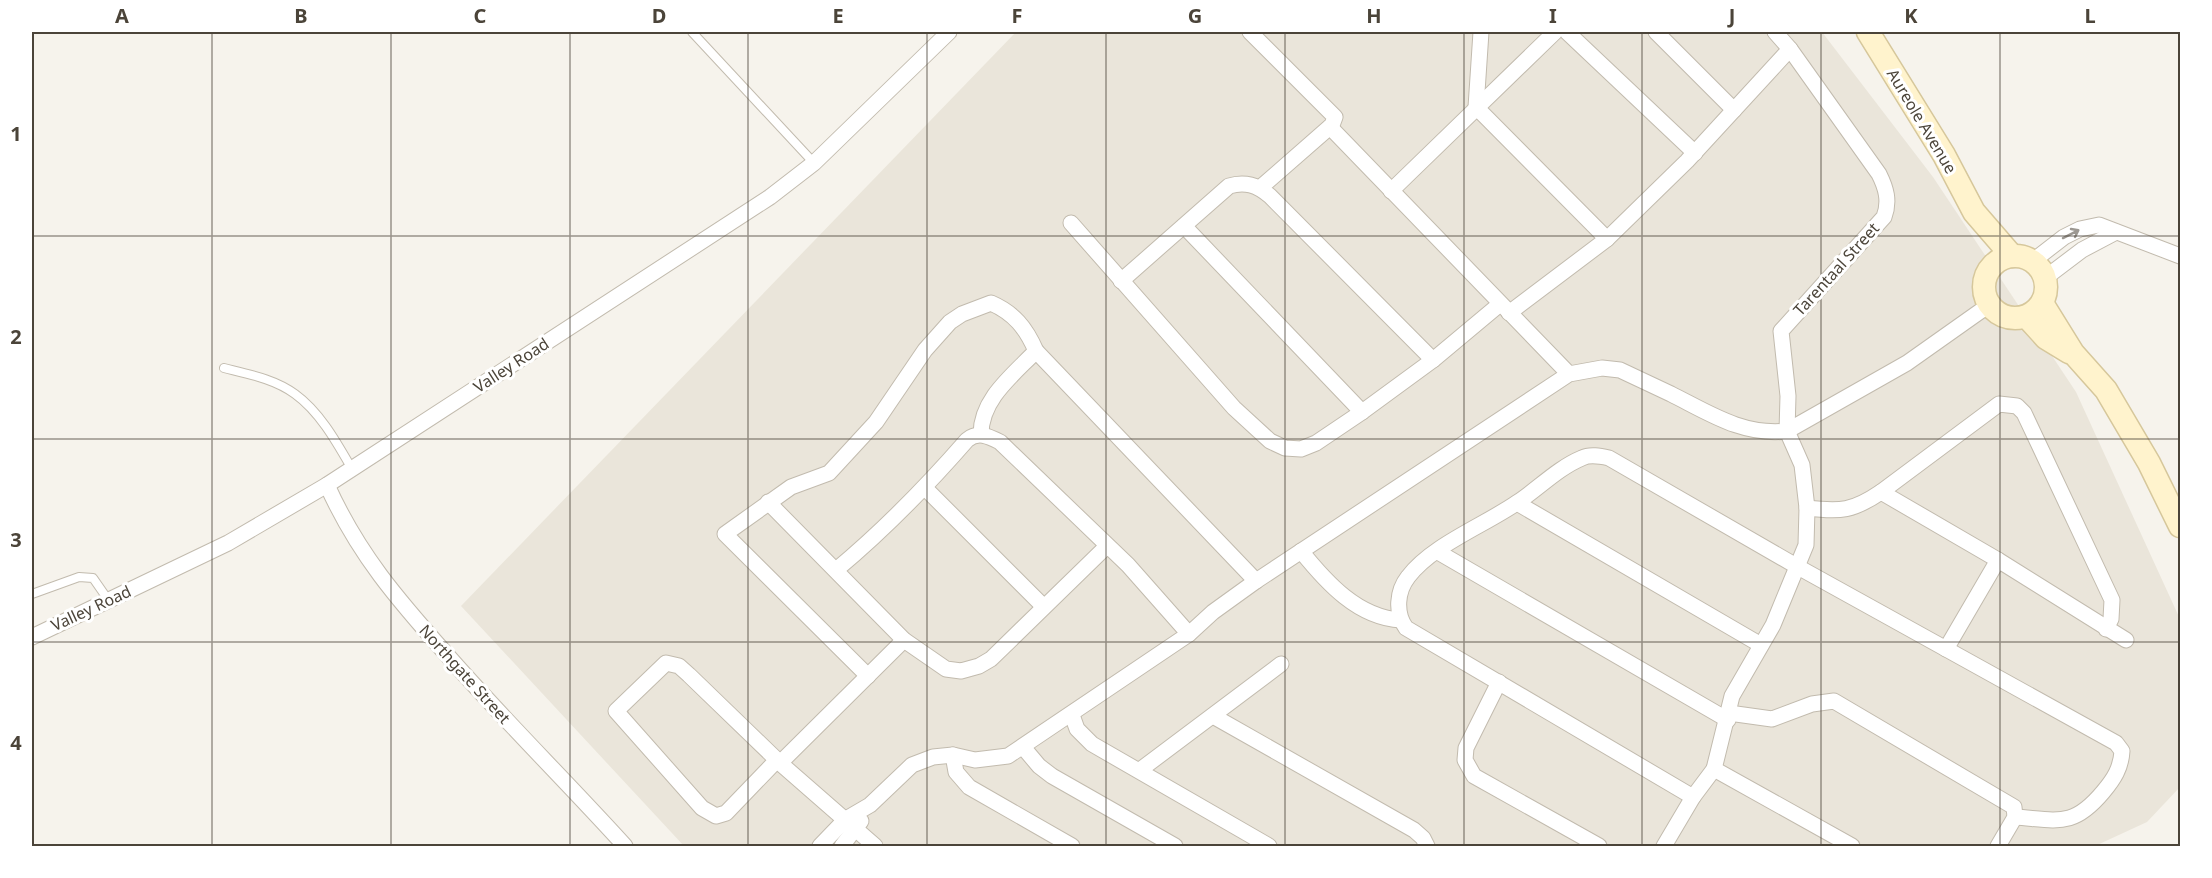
<svg xmlns="http://www.w3.org/2000/svg" width="2212" height="878" font-family="'Noto Sans',sans-serif">
<style>
.residential{fill:#eae5da}
.lines{fill:none;stroke-linecap:round;stroke-linejoin:round}
.lane-casing{stroke:#c2bbae;stroke-width:10}
.street-casing{stroke:#c2bbae;stroke-width:17}
.secondary-casing{stroke:#d6c79b;stroke-width:25}
.lane{stroke:#fff;stroke-width:8}
.street{stroke:#fff;stroke-width:15}
.secondary{stroke:#fff3cd;stroke-width:22}
.oneway{stroke:#9c9892}
.grid{fill:none;stroke:#4b4439;stroke-width:1.5;stroke-opacity:0.55}
.labels{text-anchor:middle;stroke-width:6;stroke-linejoin:round;paint-order:stroke}
.street-label{font-size:16px;fill:#4b4439;stroke:#fff}
.neatline{fill:none;stroke:#4b4439;stroke-width:2}
.grid-label{font-size:20px;text-anchor:middle;font-weight:bold;fill:#4b4439}
</style>
<rect width="100%" height="100%" fill="#f6f3ec"/>
<path class="residential" d="M1016,32H1822L1933,177L2076,392L2180,619V787L2147,822L2095,846H684L461,606Z"/>
<g class="lines">
<defs>
<g id="lane">
<path d="M692,32L814,163"/>
<path d="M224,368C248,374 275,379 295,394C320,412 337,443 352,469"/>
<path d="M32,594L79,577L93,578L109,601"/>
</g>
<g id="street">
<path d="M1250,32L1335,117L1332,125L1260,188"/>
<path d="M1481,32L1476,107L1607,239"/>
<path d="M1567,32L1695,153"/>
<path d="M1656,32L1734,110"/>
<path d="M1330,127L1569,374"/>
<path d="M1391,191L1555,32"/>
<path d="M1071,223L1234,408L1270,441L1285,448L1301,449L1316,443L1362,412L1433,360L1500,304"/>
<path d="M1184,226L1362,412"/>
<path d="M2033,261L2064,237L2080,229L2099,225L2180,256"/>
<path d="M2045,278L2082,250L2116,232"/>
<path d="M1121,281L1229,186C1245,181 1257,185 1270,196L1433,360"/>
<path d="M1509,313L1607,239L1687,161L1790,49"/>
<path d="M1036,351L1256,581"/>
<path d="M327,485C358,554 398,600 448,656C505,721 567,782 625,846"/>
<path d="M925,488L1043,606"/>
<path d="M1881,492L1999,404L2017,406L2024,413L2112,600L2111,619L2106,629"/>
<path d="M768,502L904,640L946,669L961,671L979,666L991,659L1107,546"/>
<path d="M1517,503L1761,645"/>
<path d="M1807,508C1841,512 1853,511 1881,492L1998,560L2126,640"/>
<path d="M1301,551C1326,582 1358,618 1401,620"/>
<path d="M1438,552L1728,720"/>
<path d="M836,570C884,530 926,487 967,440C978,431 988,436 1000,442L1128,565L1189,634"/>
<path d="M32,637L228,543L327,485L770,197L814,163L949,32"/>
<path d="M1946,649L1998,560"/>
<path d="M868,676L725,534L791,487L829,473L876,422L925,350L950,322L962,314L991,303C1014,313 1026,328 1036,351C1013,375 981,399 981,434"/>
<path d="M1499,682L1466,748L1465,760L1474,776L1599,846"/>
<path d="M1729,713L1772,719L1812,704L1834,701L2014,807L2015,817L1998,846"/>
<path d="M1072,715L1077,729L1092,744L1269,846"/>
<path d="M1213,716L1414,830L1423,838L1427,846"/>
<path d="M1023,747L1039,766L1052,776L1175,846"/>
<path d="M953,755L956,772L969,787L1072,846"/>
<path d="M777,760L726,813L716,816L702,808L616,711L666,663L679,666L689,675L777,760L780,763L875,846"/>
<path d="M780,763L904,640"/>
<path d="M1714,769L1852,846"/>
<path d="M1140,770L1281,664"/>
<path d="M1693,797L1406,628C1395,613 1397,591 1408,577C1432,545 1485,525 1518,502C1539,488 1558,468 1582,458C1590,454 1600,456 1609,458L1798,567L2116,743L2122,751C2121,768 2114,779 2103,792C2073,828 2058,820 2015,817"/>
<path d="M820,846L846,819L870,805L912,765L933,757L953,755L975,760L1008,756L1189,634L1213,612L1256,581L1569,374L1602,368L1620,370C1637,378 1654,386 1671,394C1709,413 1743,436 1787,431L1907,363L1989,305"/>
<path d="M842,846L861,821"/>
<path d="M1664,846L1693,797L1714,769L1732,696L1773,625L1806,545L1807,508L1802,465L1787,431L1788,396L1781,331L1884,217C1890,201 1886,188 1879,174L1790,49L1775,32"/>
</g>
<g id="secondary">
<path d="M1868,32L1944,155L1974,212L2012,256"/>
<circle cx="2015" cy="287" r="31"/>
<path d="M2042,303L2073,353L2106,390L2149,463L2180,526"/>
<path d="M2027,317L2046,338L2069,352"/>
</g>
</defs>
<use href="#lane" class="lane-casing"/>
<use href="#street" class="street-casing"/>
<use href="#secondary" class="secondary-casing"/>
<use href="#lane" class="lane"/>
<use href="#street" class="street"/>
<use href="#secondary" class="secondary"/>
</g>
<defs><path id="oneway-shaft" d="M-6 0H5M1.5-3L5.5 0L1.5 3" fill="none" stroke-width="1.6" stroke-linecap="round" stroke-linejoin="round" transform="scale(1.5)"/></defs>
<use class="oneway" href="#oneway-shaft" transform="translate(2071 234) rotate(-27)"/>
<path class="grid" d="M212,32V846M391,32V846M570,32V846M748,32V846M927,32V846M1106,32V846M1285,32V846M1464,32V846M1642,32V846M1821,32V846M2000,32V846M32,236H2180M32,439H2180M32,642H2180"/>
<g class="labels">
<g class="street-label">
<text transform="translate(1922 121) rotate(59)" y="6">Aureole Avenue</text>
<text transform="translate(1836 269) rotate(-48)" y="6">Tarentaal Street</text>
<text transform="translate(511 365) rotate(-33)" y="6">Valley Road</text>
<text transform="translate(91 608) rotate(-25)" y="6">Valley Road</text>
<text transform="translate(465 674) rotate(48)" y="6">Northgate Street</text>
</g>
</g>
<rect width="2212" height="878" fill="none" stroke="#ffffff" stroke-width="66"/>
<rect x="33" y="33" width="2146" height="812" class="neatline"/>
<g class="grid-label">
<text x="122" y="23">A</text>
<text x="301" y="23">B</text>
<text x="480" y="23">C</text>
<text x="659" y="23">D</text>
<text x="838" y="23">E</text>
<text x="1017" y="23">F</text>
<text x="1195" y="23">G</text>
<text x="1374" y="23">H</text>
<text x="1553" y="23">I</text>
<text x="1732" y="23">J</text>
<text x="1911" y="23">K</text>
<text x="2090" y="23">L</text>
<text x="16" y="141">1</text>
<text x="16" y="344">2</text>
<text x="16" y="547">3</text>
<text x="16" y="750">4</text>
</g>
</svg>
